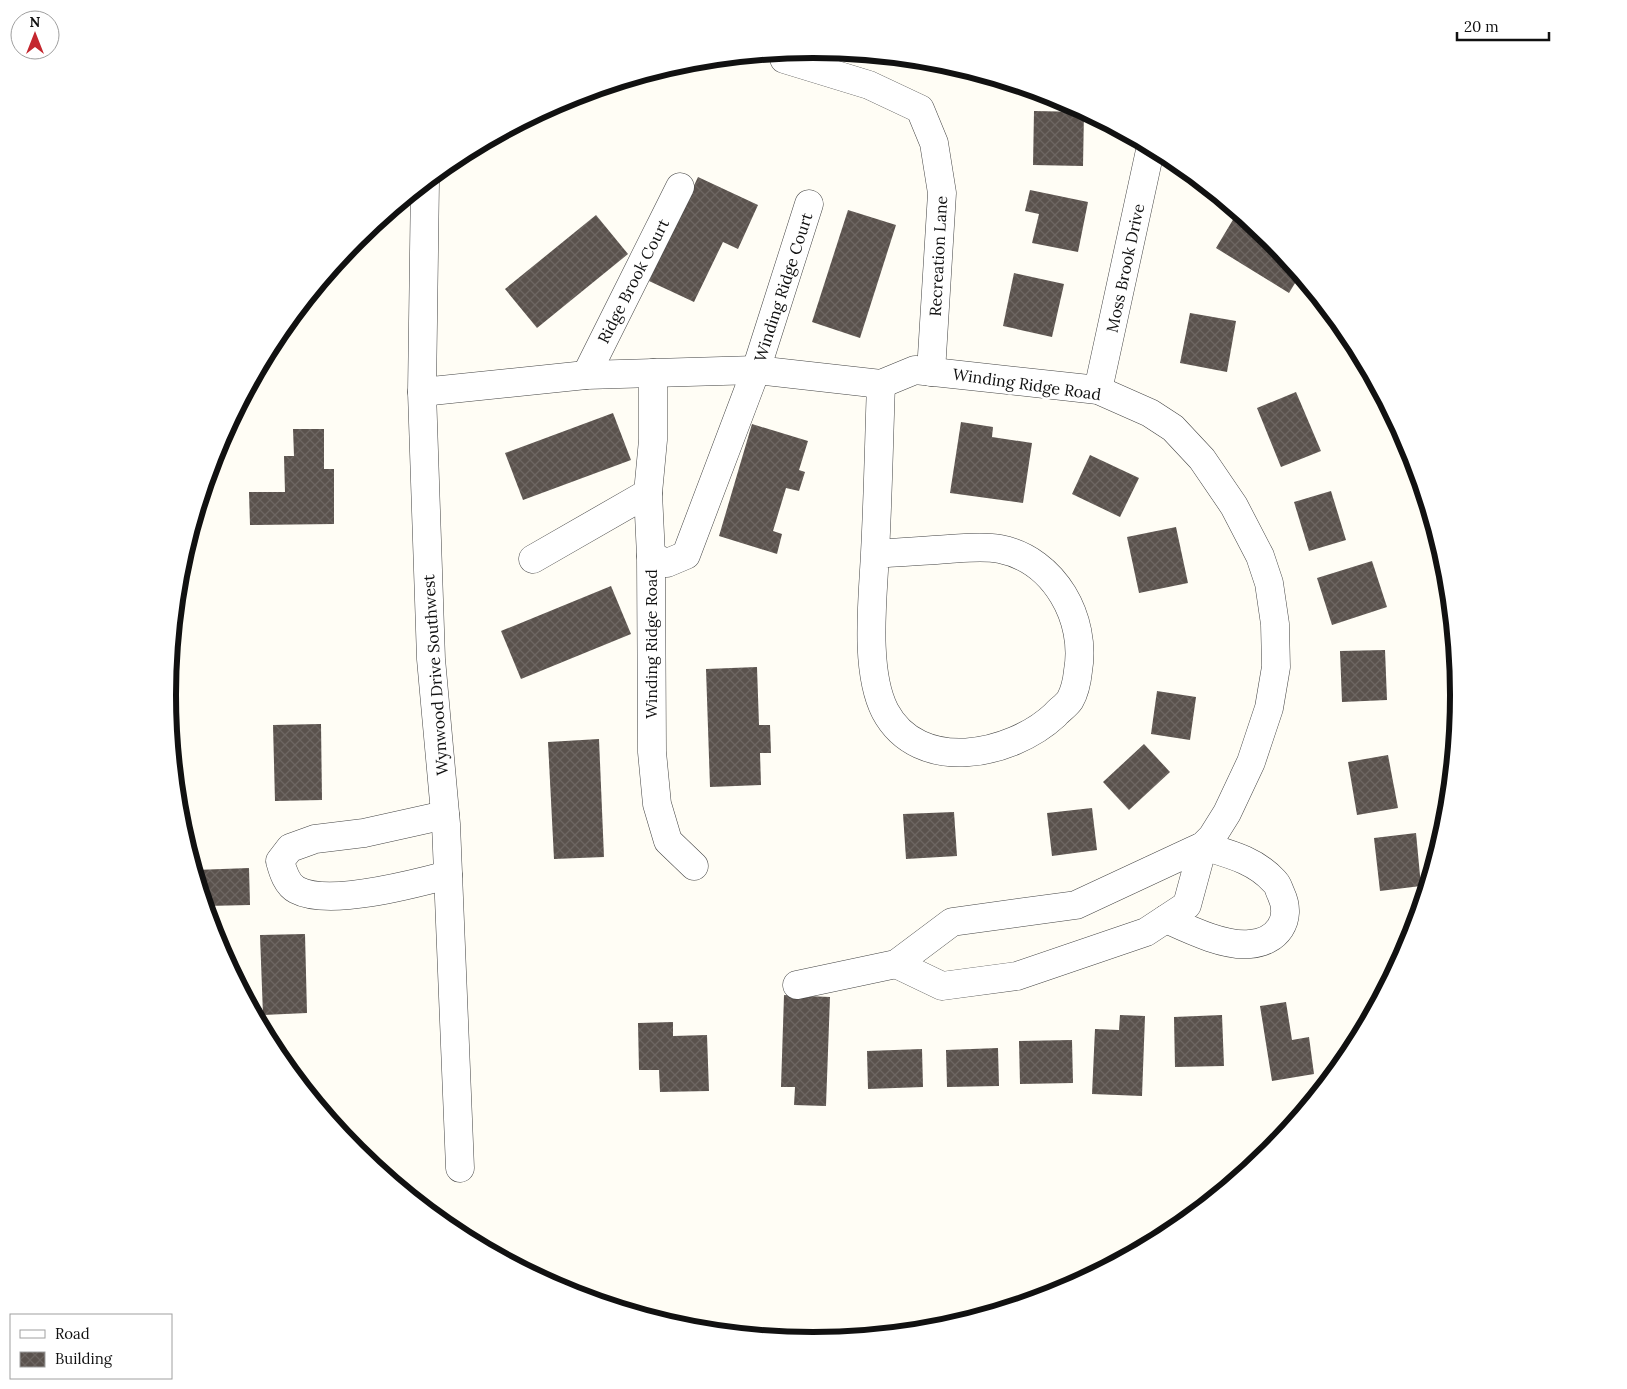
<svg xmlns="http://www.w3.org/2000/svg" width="1627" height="1389" font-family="Lora,serif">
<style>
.building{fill:url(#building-cross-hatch)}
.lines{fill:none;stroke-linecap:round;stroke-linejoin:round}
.minor-casing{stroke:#444;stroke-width:29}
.minor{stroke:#fff;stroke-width:28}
.labels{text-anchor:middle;stroke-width:5;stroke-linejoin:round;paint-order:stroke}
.street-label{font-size:16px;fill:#111;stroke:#fff}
.rim{fill:none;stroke:#111;stroke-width:6}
</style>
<defs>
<pattern id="building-cross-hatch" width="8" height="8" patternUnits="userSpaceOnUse" patternTransform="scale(1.25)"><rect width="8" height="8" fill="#5a524d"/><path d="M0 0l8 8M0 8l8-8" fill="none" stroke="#6d6662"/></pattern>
</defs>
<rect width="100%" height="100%" fill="#fffdf5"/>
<g class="building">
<path d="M1034,111L1084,112L1083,166L1033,165Z"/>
<path d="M698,177L758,205L738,249L723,242L694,302L649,281Z"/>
<path d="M1030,190L1088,202L1078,252L1032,243L1039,214L1025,211Z"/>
<path d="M848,210L896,225L860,338L812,322Z"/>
<path d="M596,215L628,254L537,328L505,289Z"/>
<path d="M1234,218L1256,231L1258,228L1270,238L1300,275L1289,293L1216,248Z"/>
<path d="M1014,273L1064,284L1052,337L1003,326Z"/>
<path d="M1190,313L1236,321L1227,372L1180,363Z"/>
<path d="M1296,392L1321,451L1281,467L1257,408Z"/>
<path d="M613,413L631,460L523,500L505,453Z"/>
<path d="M961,422L993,427L992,437L1032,443L1023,503L950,493Z"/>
<path d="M752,424L808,441L799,470L805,472L799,491L786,488L773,531L782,534L777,554L719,536Z"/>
<path d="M293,429H324V469H334V524L250,525L249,492H285L284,456H294Z"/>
<path d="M1090,455L1139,478L1120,517L1072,494Z"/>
<path d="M1331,491L1346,540L1309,551L1294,502Z"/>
<path d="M1176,527L1188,583L1139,593L1127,537Z"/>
<path d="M1372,561L1387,607L1332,625L1317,578Z"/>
<path d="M611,586L631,634L521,679L501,631Z"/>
<path d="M1385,650L1387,700L1342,702L1340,651Z"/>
<path d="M757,667L759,725H770L771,753H760L761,785L710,787L706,669Z"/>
<path d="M1157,691L1196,697L1190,740L1151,734Z"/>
<path d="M321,724L322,800L275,801L273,725Z"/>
<path d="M599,739L604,857L554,859L548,742Z"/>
<path d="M1144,744L1170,772L1129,810L1103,782Z"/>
<path d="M1388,755L1398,808L1357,815L1348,762Z"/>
<path d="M1092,808L1097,850L1052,856L1047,813Z"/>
<path d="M954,812L957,856L906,859L903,814Z"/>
<path d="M1416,833L1421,886L1380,891L1374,838Z"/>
<path d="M249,868L250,905L206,906L195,870Z"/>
<path d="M305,934L307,1013L263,1015L260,935Z"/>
<path d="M784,995L830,997L826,1106L794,1105L795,1087H781Z"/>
<path d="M1286,1002L1292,1040L1309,1037L1314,1074L1272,1081L1260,1006Z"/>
<path d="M1120,1015L1145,1016L1142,1096L1092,1094L1095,1029L1119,1030Z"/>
<path d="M1222,1015L1224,1066L1175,1067L1174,1017Z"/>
<path d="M673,1022V1036L707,1035L709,1091L660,1092L659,1070H639L638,1023Z"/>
<path d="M1072,1040L1073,1083L1020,1084L1019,1041Z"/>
<path d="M998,1048L999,1086L947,1087L946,1050Z"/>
<path d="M922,1049L923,1087L868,1089L867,1051Z"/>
</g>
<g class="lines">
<defs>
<g id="minor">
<path d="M784,59L869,85L920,109L934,143L942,193L931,372"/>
<path d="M425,182L422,392L431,659L446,824L460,1168"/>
<path d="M586,375L680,187"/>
<path d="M1098,390L1151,146"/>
<path d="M422,392L586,375L756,370L881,384L915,370L1098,390L1150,413L1173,428L1202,459L1234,506L1260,556L1269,583L1275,624L1276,667L1269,708L1251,762L1227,813L1212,837L1203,846L1192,851L1076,905L952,922L896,964L797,985"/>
<path d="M875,554C900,552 924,551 949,549C965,548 984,546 1000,549C1055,560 1087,619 1078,671C1077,681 1075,691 1070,700C1066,706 1059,710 1055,715C1011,756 919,775 885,711C864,670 873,597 875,553C878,496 879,440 881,384"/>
<path d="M651,556L648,493L653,440V373"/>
<path d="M533,559L648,493"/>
<path d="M445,815L364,833L315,839L290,848L280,861C283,872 287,885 297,890C329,907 414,884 448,875"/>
<path d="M694,866L668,841L657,804L652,752L651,556L667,563L686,555L756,370L809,204"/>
<path d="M1166,919C1188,929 1225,947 1250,944C1277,942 1293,920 1281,894C1279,890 1278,884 1274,881C1255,860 1229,854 1203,846"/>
<path d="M896,964L942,986L1017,976L1146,932L1187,905L1203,846"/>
</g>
</defs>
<use href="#minor" class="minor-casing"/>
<use href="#minor" class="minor"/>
</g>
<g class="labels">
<g class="street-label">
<text transform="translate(938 256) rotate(-87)" y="6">Recreation Lane</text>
<text transform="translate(1125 268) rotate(-78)" y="6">Moss Brook Drive</text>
<text transform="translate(633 281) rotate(-63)" y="6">Ridge Brook Court</text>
<text transform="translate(783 287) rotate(-72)" y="6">Winding Ridge Court</text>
<text transform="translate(1027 384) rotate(8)" y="6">Winding Ridge Road</text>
<text transform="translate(651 644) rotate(-90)" y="6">Winding Ridge Road</text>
<text transform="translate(435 675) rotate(-94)" y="6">Wynwood Drive Southwest</text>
</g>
</g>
<path d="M0 0H1627V1389H0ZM176 695a637 637 0 1 1 1274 0a637 637 0 1 1-1274 0Z" fill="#fff" fill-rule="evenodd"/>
<path class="rim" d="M176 695a637 637 0 1 1 1274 0a637 637 0 1 1-1274 0Z"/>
<rect x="10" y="1314" width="162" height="65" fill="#ffffff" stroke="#a0a0a0"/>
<rect x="20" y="1330" width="25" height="8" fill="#ffffff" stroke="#a0a0a0"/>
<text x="55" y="1339" font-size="15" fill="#111111">Road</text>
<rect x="20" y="1352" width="25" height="15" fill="url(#building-cross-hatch)" stroke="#a0a0a0"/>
<text x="55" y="1364" font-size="15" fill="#111111">Building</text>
<g transform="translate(35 35)"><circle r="24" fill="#ffffff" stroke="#a0a0a0"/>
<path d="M0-4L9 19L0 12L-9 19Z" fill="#c4262e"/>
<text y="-8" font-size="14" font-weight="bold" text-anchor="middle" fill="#111111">N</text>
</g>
<path d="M1457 32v8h92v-8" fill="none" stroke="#111111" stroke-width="2.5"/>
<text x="1464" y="32" font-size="15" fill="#111111" stroke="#ffffff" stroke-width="4" paint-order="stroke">20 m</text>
</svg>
